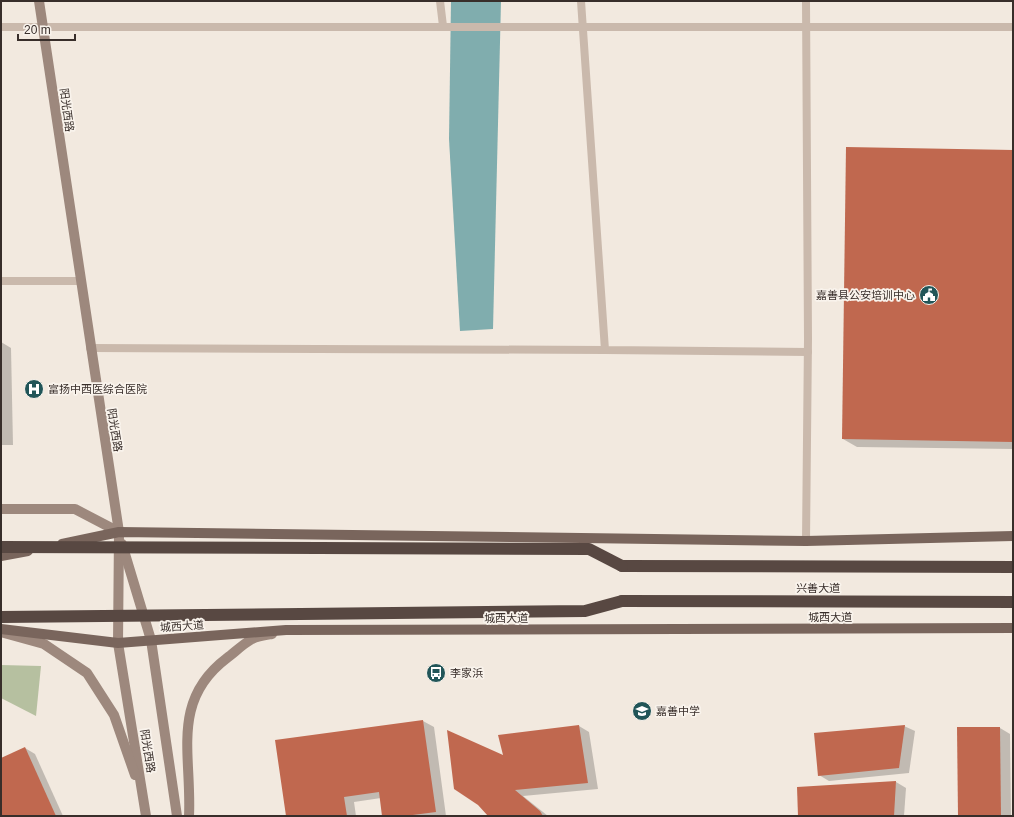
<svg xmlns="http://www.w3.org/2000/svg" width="1014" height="817" font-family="Helvetica,'Noto Sans SC',sans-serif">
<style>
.green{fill:#b6c0a0}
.water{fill:#80adae}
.shadow{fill:#0003}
.building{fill:#c0684f}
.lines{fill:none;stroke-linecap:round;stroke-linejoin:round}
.lane{stroke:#cab9ac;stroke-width:8}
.secondary{stroke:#9d887d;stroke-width:10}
.primary{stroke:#79655c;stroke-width:10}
.highway{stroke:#584842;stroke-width:12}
.highway-bridge{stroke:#584842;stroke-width:12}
.labels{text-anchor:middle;stroke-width:3.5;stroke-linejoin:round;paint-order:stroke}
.street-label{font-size:11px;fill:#382e2a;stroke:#f9f3ec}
.poi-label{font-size:11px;fill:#382e2a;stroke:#f9f3ec;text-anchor:start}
</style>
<rect width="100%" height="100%" fill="#f2e9df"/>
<path class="green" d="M1,665L41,666L36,716L1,698Z"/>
<path class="water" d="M451,1H501L493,329L460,331L449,139Z"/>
<g class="shadow">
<path d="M1013,151V449L857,447L843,439Z"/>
<path d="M1,342L11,348L13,445H1Z"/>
<path d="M423,721L434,727L446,816H383L381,798L354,802L356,816H287L276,741Z"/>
<path d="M579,726L589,732L598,789L523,796L548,816H489L478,804L505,757Z"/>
<path d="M904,726L915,731L909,773L829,781L819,775Z"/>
<path d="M958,728H1000L1010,734L1011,816H959Z"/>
<path d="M25,748L35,754L63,816H1V759Z"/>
<path d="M896,782L906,788L904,816H799L798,788Z"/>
</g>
<g class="building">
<path d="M846,147L1013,150V442L842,439Z"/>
<path d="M423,720L436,812L405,816H382L379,792L344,797L347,816H286L275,740Z"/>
<path d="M579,725L588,783L515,790L540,811L543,816H488L478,805L454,789L447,730L503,755L498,735Z"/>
<path d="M905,725L899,768L818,776L814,733Z"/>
<path d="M957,727H1000L1001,816H958Z"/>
<path d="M25,747L56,816H1V758Z"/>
<path d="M896,781L894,816H798L797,787Z"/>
</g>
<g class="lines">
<g class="lane">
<path d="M440,1L443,26"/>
<path d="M581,1L605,350L808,352"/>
<path d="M806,1L808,339L806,541"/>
<path d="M1,27H1013"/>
<path d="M1,281H80"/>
<path d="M90,348L605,350"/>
</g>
<g class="secondary">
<path d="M39,1L119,532L118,643L146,816"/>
<path d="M1,509H75L119,532"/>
<path d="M122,544L151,640L177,816"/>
<path d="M1,632L44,644L87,673L114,715L135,775"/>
<path d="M189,816C192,755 170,701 227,658C235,652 243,644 252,639C258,636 266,635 272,634"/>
</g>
<g class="primary">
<path d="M62,544L119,532L806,541L1013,536"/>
<path d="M1,556L28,551"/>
<path d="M1,629L118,643L286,630L1013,628"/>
</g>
<g class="highway">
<path d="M622,566L1013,567"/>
<path d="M622,601L1013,602"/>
</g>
<g class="highway-bridge">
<path d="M1,547L589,549L622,566"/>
<path d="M1,617L585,611L622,601"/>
</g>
</g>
<defs>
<symbol id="civic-disc" viewBox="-11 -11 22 22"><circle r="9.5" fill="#215558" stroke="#f9f3ec"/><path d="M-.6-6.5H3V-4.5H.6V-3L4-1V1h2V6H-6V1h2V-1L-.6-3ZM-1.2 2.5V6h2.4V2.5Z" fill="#fff"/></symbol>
<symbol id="hospital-disc" viewBox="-11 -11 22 22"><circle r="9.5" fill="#215558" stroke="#f9f3ec"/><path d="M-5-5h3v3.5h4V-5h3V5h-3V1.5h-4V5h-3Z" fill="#fff"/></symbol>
<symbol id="bus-disc" viewBox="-11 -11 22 22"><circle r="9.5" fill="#215558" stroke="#f9f3ec"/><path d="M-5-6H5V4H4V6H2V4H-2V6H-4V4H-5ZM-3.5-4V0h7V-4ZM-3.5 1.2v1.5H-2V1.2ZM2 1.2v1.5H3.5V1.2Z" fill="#fff"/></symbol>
<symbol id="school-disc" viewBox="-11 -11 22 22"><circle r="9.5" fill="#215558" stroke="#f9f3ec"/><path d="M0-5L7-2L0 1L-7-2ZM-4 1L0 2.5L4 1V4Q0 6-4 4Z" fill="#fff"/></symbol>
</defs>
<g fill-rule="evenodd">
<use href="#civic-disc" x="918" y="284" width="22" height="22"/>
<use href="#hospital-disc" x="23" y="378" width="22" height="22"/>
<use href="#bus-disc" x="425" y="662" width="22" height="22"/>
<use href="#school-disc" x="631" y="700" width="22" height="22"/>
</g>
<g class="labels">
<g class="street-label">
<text transform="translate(67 110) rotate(82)" y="4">阳光西路</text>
<text transform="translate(115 430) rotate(81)" y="4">阳光西路</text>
<text x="818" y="592">兴善大道</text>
<text x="830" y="621">城西大道</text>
<text x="506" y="622">城西大道</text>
<text transform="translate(182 626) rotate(-4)" y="4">城西大道</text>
<text transform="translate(148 751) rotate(81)" y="4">阳光西路</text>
</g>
<g class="poi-label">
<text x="915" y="299" text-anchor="end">嘉善县公安培训中心</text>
<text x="48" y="393">富扬中西医综合医院</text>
<text x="450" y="677">李家浜</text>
<text x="656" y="715">嘉善中学</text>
</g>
</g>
<rect width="1014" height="817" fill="none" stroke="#382e2a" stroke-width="4"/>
<path d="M18 34v6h57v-6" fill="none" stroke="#382e2a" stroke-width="2"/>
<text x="24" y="34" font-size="12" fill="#382e2a" stroke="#f9f3ec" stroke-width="3" paint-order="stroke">20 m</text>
</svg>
